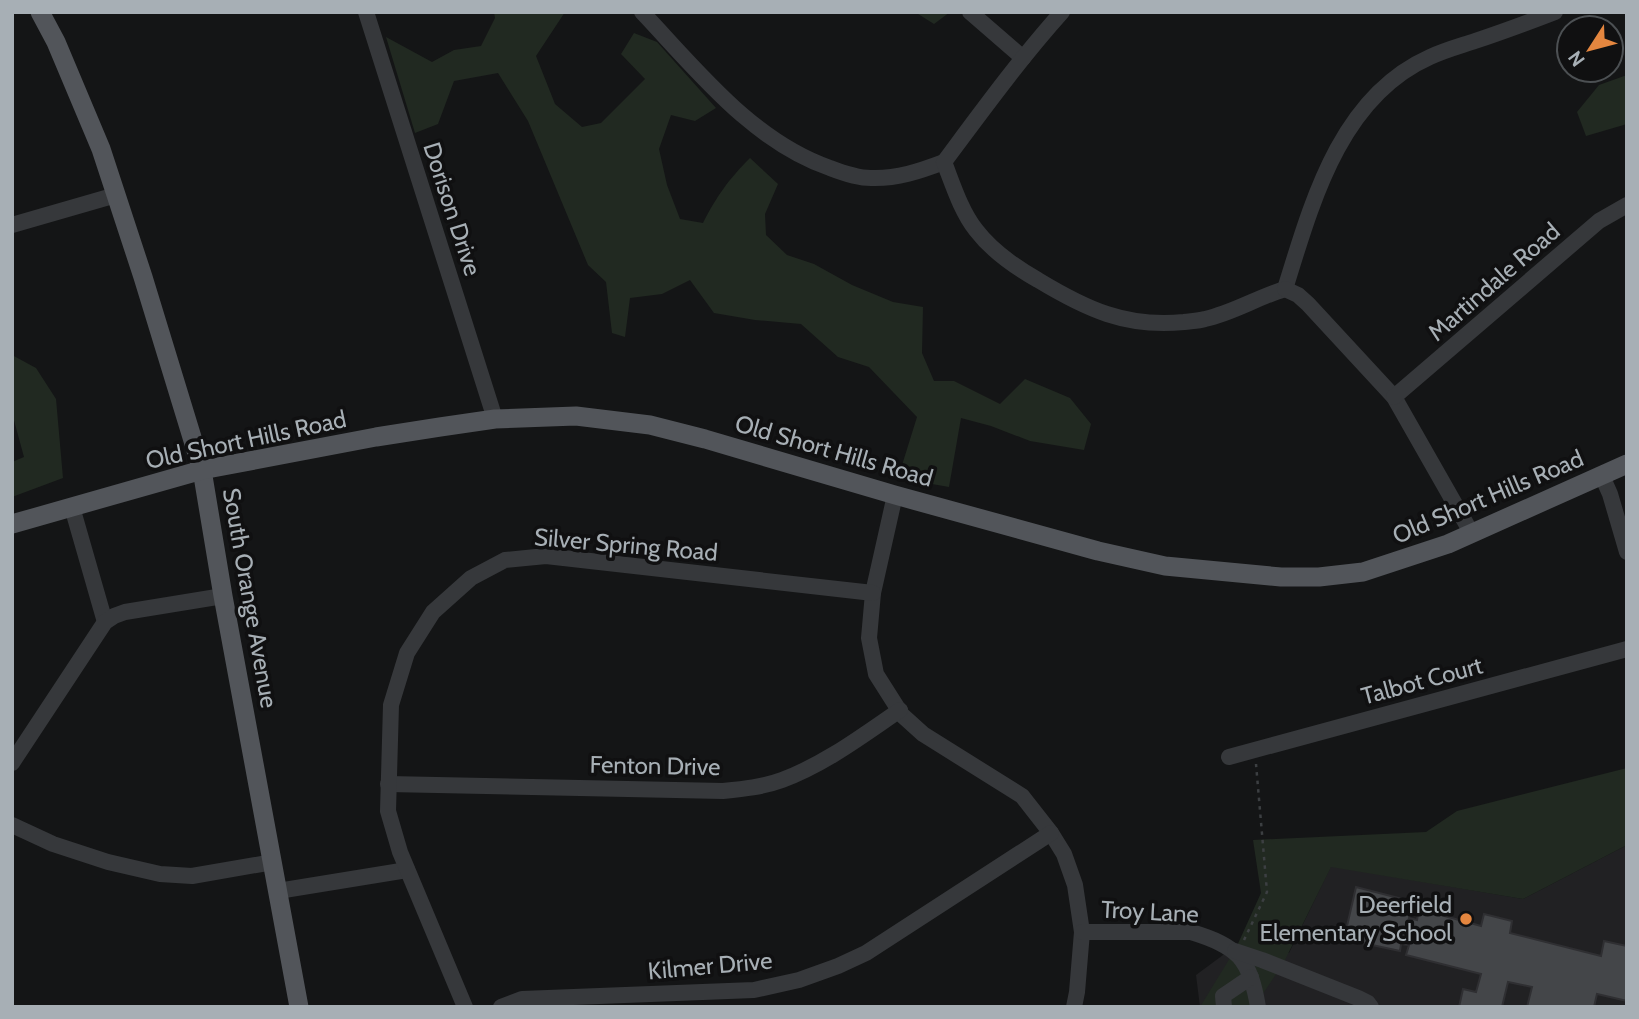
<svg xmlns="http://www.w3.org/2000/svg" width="1639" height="1019" font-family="Cabin,sans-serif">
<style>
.built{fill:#212123}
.green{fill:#212921}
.building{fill:#444649;stroke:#2f2f32;stroke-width:2}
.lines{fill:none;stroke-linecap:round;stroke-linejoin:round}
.path{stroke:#3c3f42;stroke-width:2.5;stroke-dasharray:3.5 5;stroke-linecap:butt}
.minor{stroke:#36383b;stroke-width:16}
.major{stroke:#52555a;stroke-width:19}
.poi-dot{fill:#e4863f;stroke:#101011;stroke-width:2.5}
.labels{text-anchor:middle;stroke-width:7;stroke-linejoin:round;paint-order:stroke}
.street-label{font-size:24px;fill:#a7afb5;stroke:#101011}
.poi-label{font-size:24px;fill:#a7afb5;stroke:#101011;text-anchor:end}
</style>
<rect width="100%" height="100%" fill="#141516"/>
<path class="built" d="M1627,845V1007H1200L1196,975L1246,938L1289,953L1331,866L1523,899Z"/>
<g class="green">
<path d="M494,12H565L536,56L555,104L582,127L601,123L645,79L621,54L634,33L657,42L716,108L695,121L671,115L659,149L667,185L680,219L703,223C717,196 728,180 750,158L778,184L765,214L766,235L787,255L814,264L852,285L893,302L923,307L922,353L934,381H954L1000,404L1025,379L1070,398L1091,424L1084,450L1030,441L991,426L961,418L949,487L898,478L917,417L869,367L838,357L801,324L755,320L714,313L690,280L662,294L630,298L625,337L612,333L606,282L588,265L528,121L498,73L454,81L438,124L415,133L386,37L432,62L454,50L481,46L495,18Z"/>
<path d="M915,12H950L934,24Z"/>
<path d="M1627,75V124L1586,136L1577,112L1599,85Z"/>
<path d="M12,355L36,368L56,399L63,478L12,497V462L24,457L12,413Z"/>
<path d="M1627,768V845L1523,899L1331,867L1283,964L1254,1007H1200L1236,948L1261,893L1253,840L1426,832L1457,811Z"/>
</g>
<path class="building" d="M1356,887L1414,902L1409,918L1417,920L1419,909L1481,926L1484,914L1512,921L1510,933L1601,956L1604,941L1627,946V1001L1597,994L1594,1007H1527L1532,987L1508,982L1502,1007H1459L1463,989L1476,992L1481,974L1406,955L1409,945L1401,944L1400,951L1344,939Z"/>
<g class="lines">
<path class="path" d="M1244,940L1267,892L1256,764"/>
<g class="minor">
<path d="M366,12L495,419"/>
<path d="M642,12C697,70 752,141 830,168C843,173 857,178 871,178C897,179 920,171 944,162"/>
<path d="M970,12L1023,58"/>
<path d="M1062,12C1019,60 982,111 944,162C953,185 961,211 976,230C992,251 1015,267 1038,280C1086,309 1126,328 1184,322C1191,321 1198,321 1205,319C1233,313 1258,297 1285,289"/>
<path d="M12,225L116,195"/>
<path d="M1285,289C1312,202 1340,97 1430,57C1445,50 1460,46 1475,41C1502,32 1529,22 1555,12"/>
<path d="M1285,289L1298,295L1308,304L1394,397L1472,534"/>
<path d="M1394,397L1599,221L1627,205"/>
<path d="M1602,476L1610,494L1627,552"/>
<path d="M895,495L873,593L869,638L876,674L902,715L923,734L1022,796L1051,833L1064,854L1075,885L1082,932L1077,992L1074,1007"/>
<path d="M72,507L105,622"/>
<path d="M1229,757L1627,649"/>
<path d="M12,763L105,622L114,616L125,612L223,596"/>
<path d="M388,784L723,791C743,789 763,787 782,780C825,764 862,736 900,710"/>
<path d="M12,825L53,844L108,862L160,874L192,876L273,862"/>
<path d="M278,891L407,870"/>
<path d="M1082,932H1191C1238,946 1250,959 1258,1007"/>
<path d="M1235,951L1262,960L1358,998L1368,1003L1371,1007"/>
<path d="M465,1007L400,852L388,811L391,705L407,653L433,612L471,578L505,560L546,556L873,593"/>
<path d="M501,1007L522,999L754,990L799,980L838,966L866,953L1051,833"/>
<path d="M1224,1007L1223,996L1251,977"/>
</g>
<g class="major">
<path d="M40,12L56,42L101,149L143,277L202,470L223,596L299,1007"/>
<path d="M12,524L202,470L376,437L440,427L495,419L576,416L650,425L705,439L895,495L1098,551L1165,566L1281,577H1319L1363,572L1448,544L1627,464"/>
</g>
</g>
<circle class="poi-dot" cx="1466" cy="919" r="7"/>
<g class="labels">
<g class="street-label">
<text transform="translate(452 209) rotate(72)" y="8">Dorison Drive</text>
<text transform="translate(1494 282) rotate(-41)" y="8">Martindale Road</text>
<text transform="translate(246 440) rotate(-12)" y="8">Old Short Hills Road</text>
<text transform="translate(834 451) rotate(16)" y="8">Old Short Hills Road</text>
<text transform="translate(1488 497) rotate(-23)" y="8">Old Short Hills Road</text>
<text transform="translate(626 545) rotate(5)" y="8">Silver Spring Road</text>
<text transform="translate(250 598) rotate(80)" y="8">South Orange Avenue</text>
<text transform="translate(1422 681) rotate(-15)" y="8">Talbot Court</text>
<text transform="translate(655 766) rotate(1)" y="8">Fenton Drive</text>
<text transform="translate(1150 912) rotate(3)" y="8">Troy Lane</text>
<text transform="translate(710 966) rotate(-5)" y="8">Kilmer Drive</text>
</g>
<g class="poi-label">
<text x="1452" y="913">Deerfield<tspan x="1452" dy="28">Elementary School</tspan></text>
</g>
</g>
<rect width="1639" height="1019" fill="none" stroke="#a7afb5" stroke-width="28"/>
<g transform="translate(1590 49) rotate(234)"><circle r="33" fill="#101011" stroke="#4c5053" stroke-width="2"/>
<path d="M0-5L12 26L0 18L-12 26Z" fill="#e4863f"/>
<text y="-10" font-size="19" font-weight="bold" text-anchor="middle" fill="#a7afb5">N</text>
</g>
</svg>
